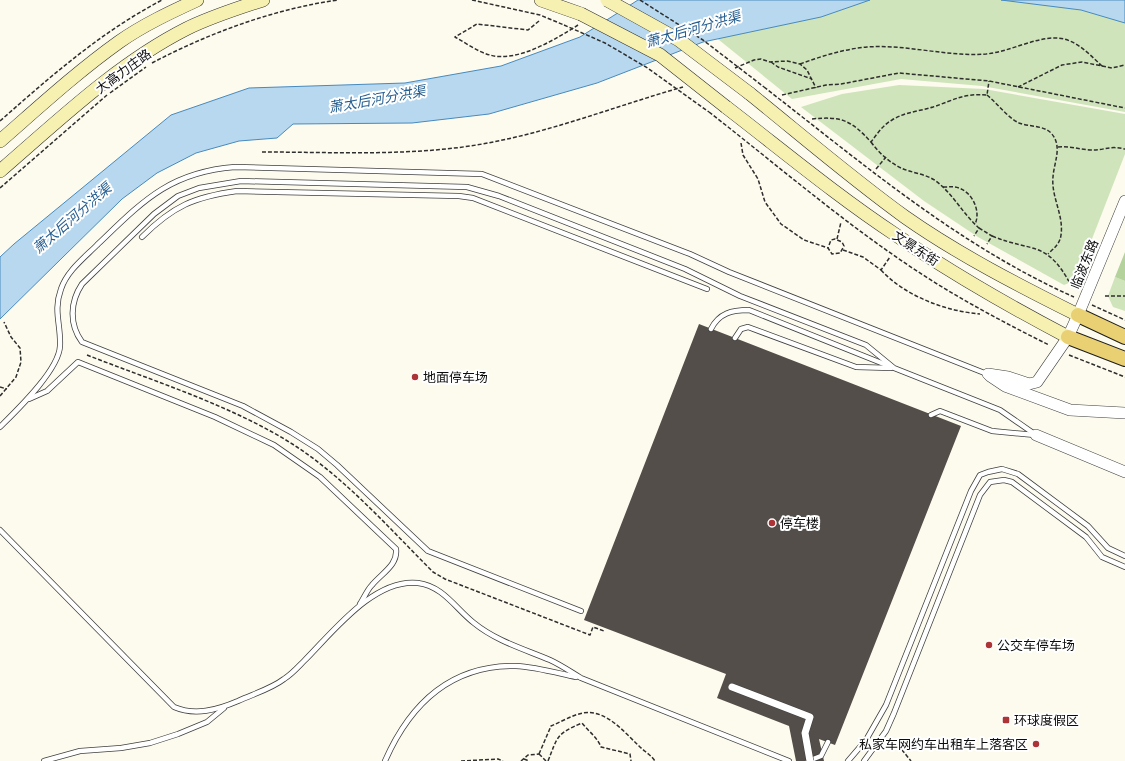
<svg xmlns="http://www.w3.org/2000/svg" width="1125" height="761" font-family="Lora,'Noto Sans SC',serif">
<style>
.green{fill:#cfe4bb}
.forest{fill:#b3d29c}
.water{fill:#b8d8ef;stroke:#478abe}
.building{fill:#544e4a}
.lines{fill:none;stroke-linecap:round;stroke-linejoin:round}
.service-casing{stroke:#3f3f3f;stroke-width:6}
.tertiary-casing{stroke:#3f3f3f;stroke-width:12}
.secondary-casing{stroke:#2e2e2e;stroke-width:14}
.primary-casing{stroke:#1d1d1d;stroke-width:16}
.path{stroke:#2e2e2e;stroke-width:1.5;stroke-dasharray:4 2;stroke-linecap:butt}
.service{stroke:#fff;stroke-width:4.5}
.tertiary{stroke:#fff;stroke-width:11}
.secondary{stroke:#f6f1b0;stroke-width:13}
.primary{stroke:#e9d072;stroke-width:14}
.pedestrian-bridge-casing{stroke:#3f3f3f;stroke-width:8;stroke-linecap:butt}
.secondary-bridge-casing{stroke:#2e2e2e;stroke-width:14;stroke-linecap:butt}
.path-bridge{stroke:#2e2e2e;stroke-width:1.5;stroke-dasharray:4 2;stroke-linecap:butt}
.pedestrian-bridge{stroke:#fff;stroke-width:7}
.secondary-bridge{stroke:#f6f1b0;stroke-width:13}
.poi-dot{fill:#ac3436;stroke:#fff;stroke-width:1.5}
.labels{text-anchor:middle;stroke-width:4;stroke-linejoin:round;paint-order:stroke}
.street-label{font-size:13px;fill:#0c0c0c;stroke:#fff}
.poi-label{font-size:13px;fill:#0c0c0c;stroke:#fff;text-anchor:start}
.water-label{font-size:14px;font-style:italic;fill:#245d90;stroke:#fff}
</style>
<rect width="100%" height="100%" fill="#fdfbee"/>
<g class="green">
<path d="M655,0H1125V112L982,86L901,79L792,99L698,23Z"/>
<path d="M899,85L984,89L1125,114V154L1076,280L1064,285L978,237L924,201L801,107L842,94Z"/>
<path d="M1115,277L1125,281V311L1113,307L1108,296Z"/>
</g>
<path class="forest" d="M1125,252V281L1115,277Z"/>
<g class="water">
<path d="M638,0H870L821,17L703,42L597,83L489,114L412,123L293,124L277,138L239,141L196,153L157,173L122,199L0,319V257L14,244L171,115L249,88L405,83L501,66L580,37Z"/>
<path d="M1001,0H1125V23L1081,10Z"/>
</g>
<path class="building" d="M699,324L961,426L835,745L819,739L824,761H796L789,726L717,698L726,674L584,620Z"/>
<g class="lines">
<defs>
<g id="service">
<path d="M142,237C173,206 194,197 237,191L459,196L473,198L707,289"/>
<path d="M711,329C719,313 732,310 749,310L889,366"/>
<path d="M735,338L741,329L748,327L856,367L891,368"/>
<path d="M29,399L47,391L78,362L215,417L274,445L320,477L396,549C398,565 382,573 372,585C367,590 364,598 360,604"/>
<path d="M931,415L940,411L992,431L1035,435"/>
<path d="M0,427C17,410 59,370 60,346C61,324 53,311 61,289C67,271 84,258 97,245C142,202 169,172 235,167L482,174L690,254L729,272L987,374"/>
<path d="M0,530L174,707C195,716 217,710 238,701C253,694 271,689 284,679C292,674 298,667 304,661C333,632 374,578 418,583C443,586 456,609 474,623C496,641 524,649 550,660C561,665 571,672 581,678L789,761"/>
<path d="M581,611L428,551L337,465L318,449L291,432L243,406L82,342C69,324 70,302 82,284L154,214L178,196L199,188L241,181L467,187L499,196L685,269L740,296L866,345L894,368L1000,410L1036,435"/>
<path d="M44,761L80,751L121,748L150,743L178,734L207,722L224,708"/>
<path d="M385,761C410,704 451,665 516,666C536,667 557,673 576,677"/>
<path d="M808,761L821,756L828,742"/>
<path d="M848,761L866,740L886,705L971,491L980,475L988,472L1002,469L1018,474L1088,526L1108,548L1125,556"/>
<path d="M864,761L886,731L894,713L980,495L990,482L1004,480L1012,482L1086,537L1102,557L1125,567"/>
</g>
<g id="tertiary">
<path d="M988,374L1008,377L1029,384L1037,382L1068,337L1078,315L1125,201"/>
<path d="M990,376L1005,386L1070,410L1125,413"/>
<path d="M1036,435L1125,472"/>
</g>
<g id="secondary">
<path d="M541,0L581,14"/>
<path d="M749,93C800,134 851,178 905,217C959,255 1020,286 1078,315"/>
<path d="M726,107C782,150 837,196 896,235C951,273 1009,306 1068,337"/>
<path d="M0,141C39,107 77,72 119,42C143,25 171,12 197,0"/>
<path d="M0,171C58,121 117,64 186,29C210,17 238,8 263,0"/>
</g>
<g id="primary">
<path d="M1078,315L1125,337"/>
<path d="M1068,337L1125,359"/>
</g>
</defs>
<use href="#service" class="service-casing"/>
<use href="#tertiary" class="tertiary-casing"/>
<use href="#secondary" class="secondary-casing"/>
<use href="#primary" class="primary-casing"/>
<g class="path">
<path d="M472,0L540,15L564,25"/>
<path d="M539,21L528,30L477,24L455,37C466,43 478,52 490,55C517,63 556,39 578,25"/>
<path d="M771,62L778,67L812,79"/>
<path d="M152,63C209,33 274,9 338,0"/>
<path d="M800,64C822,56 844,49 867,47C907,44 946,57 986,54C1008,52 1034,38 1054,38C1074,37 1089,54 1102,66L1082,62L1062,65L1018,87"/>
<path d="M1102,66L1112,68L1125,65"/>
<path d="M735,68L754,60L761,59L770,62L787,61L800,64L807,70L816,88"/>
<path d="M764,87C862,163 959,246 1074,297"/>
<path d="M110,93L146,67"/>
<path d="M782,95L826,85L841,84L899,73L989,81L1125,108"/>
<path d="M987,95C998,104 1007,117 1019,123C1029,127 1043,125 1051,133C1063,146 1054,162 1053,177C1051,197 1064,215 1061,235C1060,244 1054,248 1048,254"/>
<path d="M709,112C790,175 869,245 959,297C988,314 1019,330 1049,345"/>
<path d="M812,119C841,116 851,120 871,142C877,134 883,125 892,120C905,112 920,111 933,107C954,100 964,93 987,95L989,81"/>
<path d="M0,121C51,76 101,32 162,0"/>
<path d="M871,142C879,153 889,162 901,168C912,173 926,174 936,181C953,194 963,214 979,228L974,236"/>
<path d="M741,143L743,155L758,179L765,202L781,224L804,240L828,248L832,254L840,253L844,246L842,242L835,239L831,240L828,248"/>
<path d="M1058,147C1069,146 1079,149 1090,150C1104,151 1108,145 1125,149"/>
<path d="M262,152C331,152 402,156 470,146C544,135 612,107 683,87"/>
<path d="M876,169L886,157"/>
<path d="M943,187C949,187 954,186 959,188C973,193 981,212 975,224"/>
<path d="M0,188L107,95"/>
<path d="M979,228L992,236L987,244"/>
<path d="M992,236C1033,253 1046,239 1071,285"/>
<path d="M837,239L841,222"/>
<path d="M843,250L863,257L881,270L890,257"/>
<path d="M881,270C905,296 945,311 980,314"/>
<path d="M1105,296H1125"/>
<path d="M1092,305L1125,320"/>
<path d="M87,355C156,382 236,407 297,447C348,481 390,529 433,572L445,579L590,635L593,627L604,631"/>
<path d="M1069,355L1125,377"/>
<path d="M0,387L7,389"/>
<path d="M0,396L16,377L21,362L20,348L11,337L4,322"/>
<path d="M898,745L911,761"/>
<path d="M539,754L551,726C561,722 572,715 583,713C606,709 624,732 639,746C645,752 650,754 655,761"/>
<path d="M539,754L546,761"/>
<path d="M524,759L529,761"/>
<path d="M461,761L498,759L503,761"/>
<path d="M521,761L528,755L539,754"/>
<path d="M548,761C558,736 556,734 582,723C589,732 597,737 601,747L630,754L631,761"/>
</g>
<use href="#service" class="service"/>
<use href="#tertiary" class="tertiary"/>
<use href="#secondary" class="secondary"/>
<use href="#primary" class="primary"/>
<defs>
<path id="pedestrian-bridge" d="M732,687L810,717L805,733L810,761"/>
<g id="secondary-bridge">
<path d="M607,0L679,40L749,93"/>
<path d="M581,14L660,55L726,107"/>
</g>
</defs>
<use href="#pedestrian-bridge" class="pedestrian-bridge-casing"/>
<use href="#secondary-bridge" class="secondary-bridge-casing"/>
<g class="path-bridge">
<path d="M640,0L703,40L764,87"/>
<path d="M564,25L605,43L646,67L709,112"/>
</g>
<use href="#pedestrian-bridge" class="pedestrian-bridge"/>
<use href="#secondary-bridge" class="secondary-bridge"/>
</g>
<g class="poi-dot">
<circle cx="415" cy="377" r="4"/>
<circle cx="772" cy="523" r="4"/>
<circle cx="989" cy="645" r="4"/>
<rect x="1002" y="716" width="8" height="8" rx="2"/>
<circle cx="1036" cy="744" r="4"/>
</g>
<g class="labels">
<g class="street-label">
<text transform="translate(123 71) rotate(-36)" y="5">大高力庄路</text>
<text transform="translate(916 248) rotate(33)" y="5">文景东街</text>
<text transform="translate(1084 264) rotate(-68)" y="5">临波东路</text>
</g>
<g class="poi-label">
<text x="423" y="382">地面停车场</text>
<text x="780" y="528">停车楼</text>
<text x="997" y="650">公交车停车场</text>
<text x="1014" y="725">环球度假区</text>
<text x="1028" y="749" text-anchor="end">私家车网约车出租车上落客区</text>
</g>
<g class="water-label">
<text transform="translate(693 29) rotate(-16)" y="5">萧太后河分洪渠</text>
<text transform="translate(377 99) rotate(-10)" y="5">萧太后河分洪渠</text>
<text transform="translate(72 218) rotate(-41)" y="5">萧太后河分洪渠</text>
</g>
</g>
</svg>
